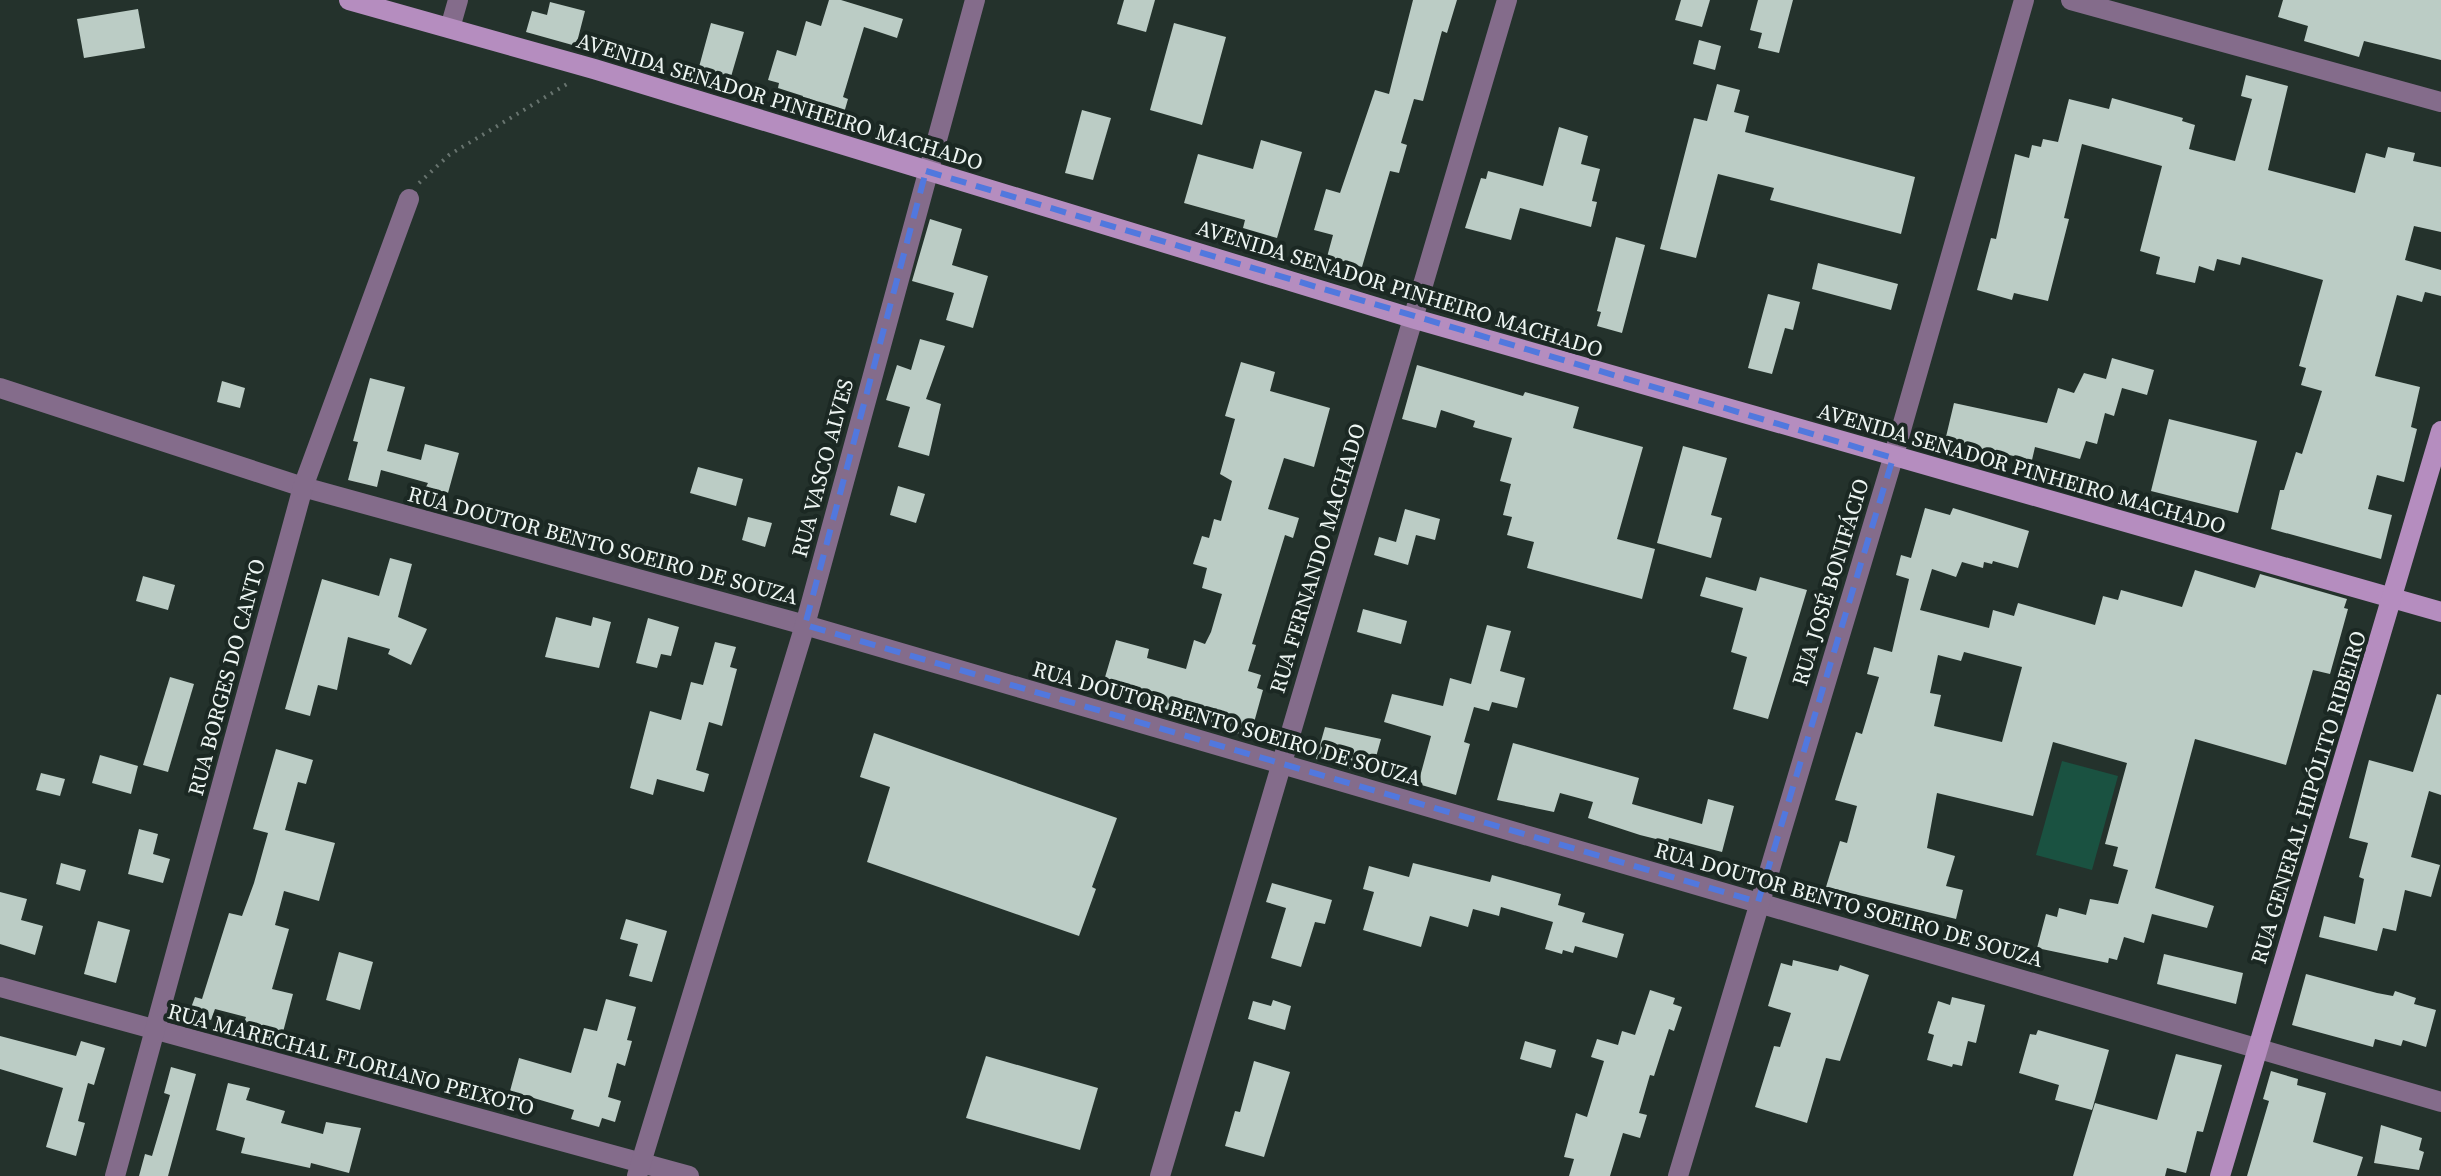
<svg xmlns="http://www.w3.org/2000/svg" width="2441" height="1176" font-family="'Source Serif 4',serif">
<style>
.green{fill:#1a5241}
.building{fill:#bbccc5;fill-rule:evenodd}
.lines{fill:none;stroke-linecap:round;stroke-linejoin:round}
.path{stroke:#68746f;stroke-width:4;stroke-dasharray:2 6;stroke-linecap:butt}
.street{stroke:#846c8b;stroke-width:20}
.secondary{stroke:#b58dbf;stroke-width:20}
.marked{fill:none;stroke:#5178de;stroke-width:6;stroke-dasharray:16 10;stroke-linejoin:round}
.labels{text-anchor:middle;stroke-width:8;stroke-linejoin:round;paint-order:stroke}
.street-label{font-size:22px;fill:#edf5f2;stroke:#1b2823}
</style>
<rect width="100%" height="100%" fill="#24322c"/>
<path class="green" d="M2062,761L2118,776L2092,870L2036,855Z"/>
<g class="building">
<path d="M829,0H841L903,19L897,38L864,27L843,97L848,99L842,120L800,107L803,96L778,88L779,83L768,80L777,50L796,56L806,21L821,26Z"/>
<path d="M1124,0H1155L1146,32L1117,24Z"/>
<path d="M1413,0H1457L1447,33L1442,31L1423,101L1414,99L1401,143L1407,145L1399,173L1390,171L1362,267L1327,257L1333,235L1314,230L1326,189L1340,193L1375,90L1389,94Z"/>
<path d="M1681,0H1710L1702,27L1675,20Z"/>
<path d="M1758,0H1793L1779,53L1758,48L1762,33L1750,30Z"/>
<path d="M2283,0H2441V60L2364,41L2359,57L2304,41L2308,26L2278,17Z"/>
<path d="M550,2L585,11L576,46L526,32L532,11L547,15Z"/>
<path d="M138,9L145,48L84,58L77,19Z"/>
<path d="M711,23L744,32L728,87L696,78Z"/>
<path d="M1174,23L1226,37L1202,125L1150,110Z"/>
<path d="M1699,40L1721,46L1715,70L1693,64Z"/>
<path d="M2246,75L2288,86L2268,170L2355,193L2366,153L2385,158L2388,147L2415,153L2413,161L2441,167V232L2414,226L2405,260L2441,270V296L2425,292L2422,302L2397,295L2375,376L2420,387L2411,427L2417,429L2404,482L2377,475L2368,509L2392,515L2381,559L2271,529L2280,490H2284L2296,452L2302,454L2322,391L2301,385L2306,368L2299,366L2323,280L2242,257L2240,265L2217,259L2214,271L2199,266L2195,283L2156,274L2160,257L2140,251L2162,166L2082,144L2064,218L2069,219L2048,301L2014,293L2012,300L1977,290L1991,238L1996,239L2015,154L2029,158L2032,145L2041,147L2043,139L2058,142L2069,99L2109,109L2112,98L2183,118L2182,121L2195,125L2189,149L2235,161L2252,99L2241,96Z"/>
<path d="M1717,84L1740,90L1734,112L1749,116L1745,132L1915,177L1901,234L1770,200L1774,188L1718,174L1696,258L1660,249L1694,118L1707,121Z"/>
<path d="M1082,110L1111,118L1093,180L1065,173Z"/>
<path d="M1559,127L1588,136L1581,164L1600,169L1592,201L1597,202L1591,227L1520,208L1511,240L1465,228L1481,178L1486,179L1488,171L1543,186Z"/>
<path d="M1261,140L1302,152L1277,238L1243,228L1245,220L1184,203L1198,154L1253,169Z"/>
<path d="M930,219L962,229L952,265L988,276L973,328L946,320L954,293L912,281Z"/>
<path d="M1616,237L1645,245L1622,333L1597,326L1601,312L1597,311Z"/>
<path d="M1818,263L1898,284L1891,310L1812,289Z"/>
<path d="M1768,294L1800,302L1793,330L1785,328L1772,374L1748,368Z"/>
<path d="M920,339L945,346L926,399L941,404L929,456L898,447L910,407L886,400L897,365L911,370Z"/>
<path d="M2112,358L2154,370L2147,395L2122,388L2114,416L2105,413L2097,444L2086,441L2080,459L2035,447L2032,460L1945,441L1954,403L2047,423L2058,388L2074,393L2084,373L2106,379Z"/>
<path d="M1241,362L1275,372L1270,391L1330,408L1314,467L1284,458L1268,509L1299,518L1293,538L1285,535L1252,644L1256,645L1248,671L1261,675L1257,688L1263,690L1250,737L1164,712L1165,708L1143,702L1144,696L1103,684L1116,640L1149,649L1147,658L1186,669L1194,640L1205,644L1211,632L1222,594L1202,588L1207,568L1193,564L1202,536L1209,538L1214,519L1221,521L1232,481L1220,474L1235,419L1225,416Z"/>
<path d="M1417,365L1523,396L1525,392L1579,407L1573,428L1643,447L1617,539L1655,549L1642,599L1527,568L1534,542L1507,535L1512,517L1503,515L1511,484L1500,481L1512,438L1473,427L1475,421L1441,410L1436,428L1402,419Z"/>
<path d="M370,378L405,387L387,451L421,460L425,444L459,453L448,493L426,487L428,483L381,470L377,487L348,480L358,442L353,441Z"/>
<path d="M222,381L245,388L240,408L217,402Z"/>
<path d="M2169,419L2257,441L2238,513L2151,491Z"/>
<path d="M1683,446L1727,458L1711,515L1722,518L1711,558L1657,543Z"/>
<path d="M698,467L743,479L736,506L690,493Z"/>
<path d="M898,486L925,494L916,523L890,515Z"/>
<path d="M1925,508L1950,515L1953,508L2029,531L2018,568L1993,561L1992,564L1984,562L1983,568L1962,562L1956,577L1932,569L1920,610L1989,628L1993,610L2014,616L2018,603L2095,625L2103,596L2118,600L2121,590L2182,607L2195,570L2255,588L2260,574L2347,599L2344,608L2348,609L2330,674L2313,670L2286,765L2195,739L2155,888L2214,906L2207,928L2152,914L2144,943L2124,937L2117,960L2109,958L2108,963L2037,948L2046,914L2057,917L2059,908L2086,915L2090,899L2118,904L2128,870L2113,866L2118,847L2105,844L2127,763L2053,742L2033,816L1937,793L1927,848L1955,856L1946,886L1963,890L1956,919L1826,887L1840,841L1847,843L1857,806L1835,800L1856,732L1862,734L1879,677L1867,674L1874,647L1892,652L1909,579L1896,575L1901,555L1911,558ZM1964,652L2022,667L2002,742L1934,726L1941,695L1930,693L1938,655L1961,661Z"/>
<path d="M1405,509L1440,519L1435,540L1416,535L1408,565L1374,555L1379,537L1396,542Z"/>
<path d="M748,517L772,523L765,547L742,540Z"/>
<path d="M390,558L412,564L398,617L427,629L411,665L388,654L390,649L348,637L337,690L318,685L310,716L285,709L322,579L379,596Z"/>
<path d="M143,576L175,585L168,610L136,601Z"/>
<path d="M1706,577L1756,591L1760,577L1807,590L1768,719L1733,709L1747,657L1731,652L1743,608L1700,596Z"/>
<path d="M1363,609L1407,621L1401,644L1357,632Z"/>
<path d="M556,617L591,626L593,617L611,622L599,668L545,657Z"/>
<path d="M648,618L679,627L671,656L661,654L657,668L636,663Z"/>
<path d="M1487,625L1511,631L1500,671L1525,678L1517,708L1492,702L1489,711L1474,707L1464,742L1470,744L1456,795L1418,784L1431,736L1384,722L1392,694L1443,706L1450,678L1471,684Z"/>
<path d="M715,642L736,647L730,667L737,669L722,726L709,722L696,770L709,774L704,792L657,779L653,795L630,788L650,711L681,720L691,682L703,685Z"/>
<path d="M170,677L194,684L168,772L143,765Z"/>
<path d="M2437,694L2441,695V795L2429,791L2411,857L2440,865L2431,897L2405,890L2396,931L2383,928L2377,951L2319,937L2324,916L2355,924L2364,879L2359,877L2368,843L2349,838L2369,760L2413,772Z"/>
<path d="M1325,727L1381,739L1376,757L1359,752L1354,770L1316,759Z"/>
<path d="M874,733L1117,818L1092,887L1096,889L1079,936L867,862L890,787L860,777Z"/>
<path d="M1513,743L1639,778L1632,804L1702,824L1708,799L1734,806L1722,852L1669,838L1668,842L1640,835L1588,818L1593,802L1560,793L1554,812L1497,800Z"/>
<path d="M276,749L313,760L306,784L298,782L285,830L335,843L319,901L284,891L275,925L289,929L272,989L293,994L282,1036L243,1026L246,1017L215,1009L211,1020L189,1013L195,997L202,999L229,913L242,916L254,883L268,833L253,829Z"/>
<path d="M100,755L138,766L131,794L92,783Z"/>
<path d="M41,773L65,779L60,796L36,790Z"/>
<path d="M139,829L158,834L153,854L170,859L163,883L128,874Z"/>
<path d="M61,863L86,870L80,891L56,884Z"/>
<path d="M1413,863L1490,882L1492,875L1561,894L1558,905L1585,913L1582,922L1624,934L1617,958L1575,946L1573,953L1563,950L1562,954L1545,949L1553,922L1501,907L1499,916L1473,909L1468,927L1430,916L1421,947L1363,930L1374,892L1363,889L1369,866L1409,877Z"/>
<path d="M1272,883L1332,900L1325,924L1315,922L1301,967L1271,958L1286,908L1266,902Z"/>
<path d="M0,892L27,899L21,920L43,926L35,955L0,944Z"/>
<path d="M626,919L667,931L652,982L629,976L638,944L620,939Z"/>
<path d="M98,921L130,930L116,983L84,974Z"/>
<path d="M339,952L373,962L360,1010L326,1000Z"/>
<path d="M2164,954L2243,973L2236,1004L2157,984Z"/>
<path d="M1793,960L1838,971L1840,965L1869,975L1840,1061L1826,1058L1807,1123L1755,1107L1774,1046L1780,1047L1791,1013L1768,1006L1781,963L1792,966Z"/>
<path d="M2306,974L2377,993L2393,996L2395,991L2416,998L2414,1004L2436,1010L2426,1047L2403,1040L2401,1046L2375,1039L2373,1047L2292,1025Z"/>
<path d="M1650,990L1675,998L1673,1004L1682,1007L1674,1031L1669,1029L1654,1076L1650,1075L1639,1113L1647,1115L1640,1138L1623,1133L1610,1176H1569L1574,1159L1564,1157L1576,1113L1587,1117L1604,1061L1591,1057L1597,1039L1618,1045L1622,1031L1635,1035Z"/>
<path d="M1952,997L1985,1005L1976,1043L1968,1041L1962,1066L1953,1064L1952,1067L1927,1060L1934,1035L1928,1033L1938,1001L1950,1005Z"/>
<path d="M606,999L636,1007L627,1040L632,1041L625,1066L617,1063L608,1097L621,1101L615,1122L602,1118L599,1127L571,1119L574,1110L510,1091L519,1058L571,1073L584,1028L597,1031Z"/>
<path d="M1273,1000L1291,1006L1285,1030L1248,1019L1253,1001L1271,1006Z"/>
<path d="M2038,1030L2109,1050L2092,1110L2055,1100L2059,1085L2019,1073L2030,1034L2036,1035Z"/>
<path d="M0,1036L76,1056L81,1041L105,1048L94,1085L88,1083L78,1121L85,1123L76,1156L46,1147L63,1088L0,1069Z"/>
<path d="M1525,1041L1556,1050L1551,1068L1520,1059Z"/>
<path d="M2176,1054L2222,1065L2203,1132L2197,1131L2186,1173L2167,1168L2165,1176H2073L2095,1103L2157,1120Z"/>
<path d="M986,1056L1098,1088L1080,1150L966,1118Z"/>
<path d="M1254,1061L1290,1072L1264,1157L1225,1146L1235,1111L1240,1112Z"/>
<path d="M171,1067L196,1074L168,1176H139L145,1154L152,1156L170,1095L164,1093Z"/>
<path d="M2271,1071L2298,1079L2297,1085L2326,1093L2313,1142L2363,1157L2357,1176H2247L2269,1101L2263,1099Z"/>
<path d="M228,1083L250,1088L246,1100L285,1111L281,1123L323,1134L326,1122L361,1128L349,1173L311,1163L310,1168L241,1153L245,1138L216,1130Z"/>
<path d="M2381,1125L2422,1138L2419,1150L2424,1152L2419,1170L2374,1163Z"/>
</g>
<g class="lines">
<path class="path" d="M419,183L449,155L567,84"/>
<g class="street">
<path d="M2071,0L2441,102"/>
<path d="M450,28L458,0"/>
<path d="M0,388L303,487L805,625L2441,1102"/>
<path d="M0,987L689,1176"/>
<path d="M115,1176L303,487L409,199"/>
<path d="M637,1176L805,625L975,0"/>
<path d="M1160,1176C1273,783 1394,393 1507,0"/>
<path d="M1678,1176L1893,458L2024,0"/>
</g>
<g class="secondary">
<path d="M349,0L594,69L1415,319L2441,612"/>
<path d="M2220,1176L2441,431"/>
</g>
</g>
<path class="marked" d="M926,171L1893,458L1758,902L805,625Z"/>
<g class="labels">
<g class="street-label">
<text transform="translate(780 101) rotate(17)" y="8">AVENIDA SENADOR PINHEIRO MACHADO</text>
<text transform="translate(1400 288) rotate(17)" y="8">AVENIDA SENADOR PINHEIRO MACHADO</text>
<text transform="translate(822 468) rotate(-75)" y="8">RUA VASCO ALVES</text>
<text transform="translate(2022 468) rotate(16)" y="8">AVENIDA SENADOR PINHEIRO MACHADO</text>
<text transform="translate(603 545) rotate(15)" y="8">RUA DOUTOR BENTO SOEIRO DE SOUZA</text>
<text transform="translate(1317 558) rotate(-73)" y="8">RUA FERNANDO MACHADO</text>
<text transform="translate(1830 582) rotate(-73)" y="8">RUA JOSÉ BONIFÁCIO</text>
<text transform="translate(226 677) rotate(-75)" y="8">RUA BORGES DO CANTO</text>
<text transform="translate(1227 723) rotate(16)" y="8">RUA DOUTOR BENTO SOEIRO DE SOUZA</text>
<text transform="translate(2308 797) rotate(-73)" y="8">RUA GENERAL HIPÓLITO RIBEIRO</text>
<text transform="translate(1849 904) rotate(16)" y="8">RUA DOUTOR BENTO SOEIRO DE SOUZA</text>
<text transform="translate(351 1059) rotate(15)" y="8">RUA MARECHAL FLORIANO PEIXOTO</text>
</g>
</g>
</svg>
